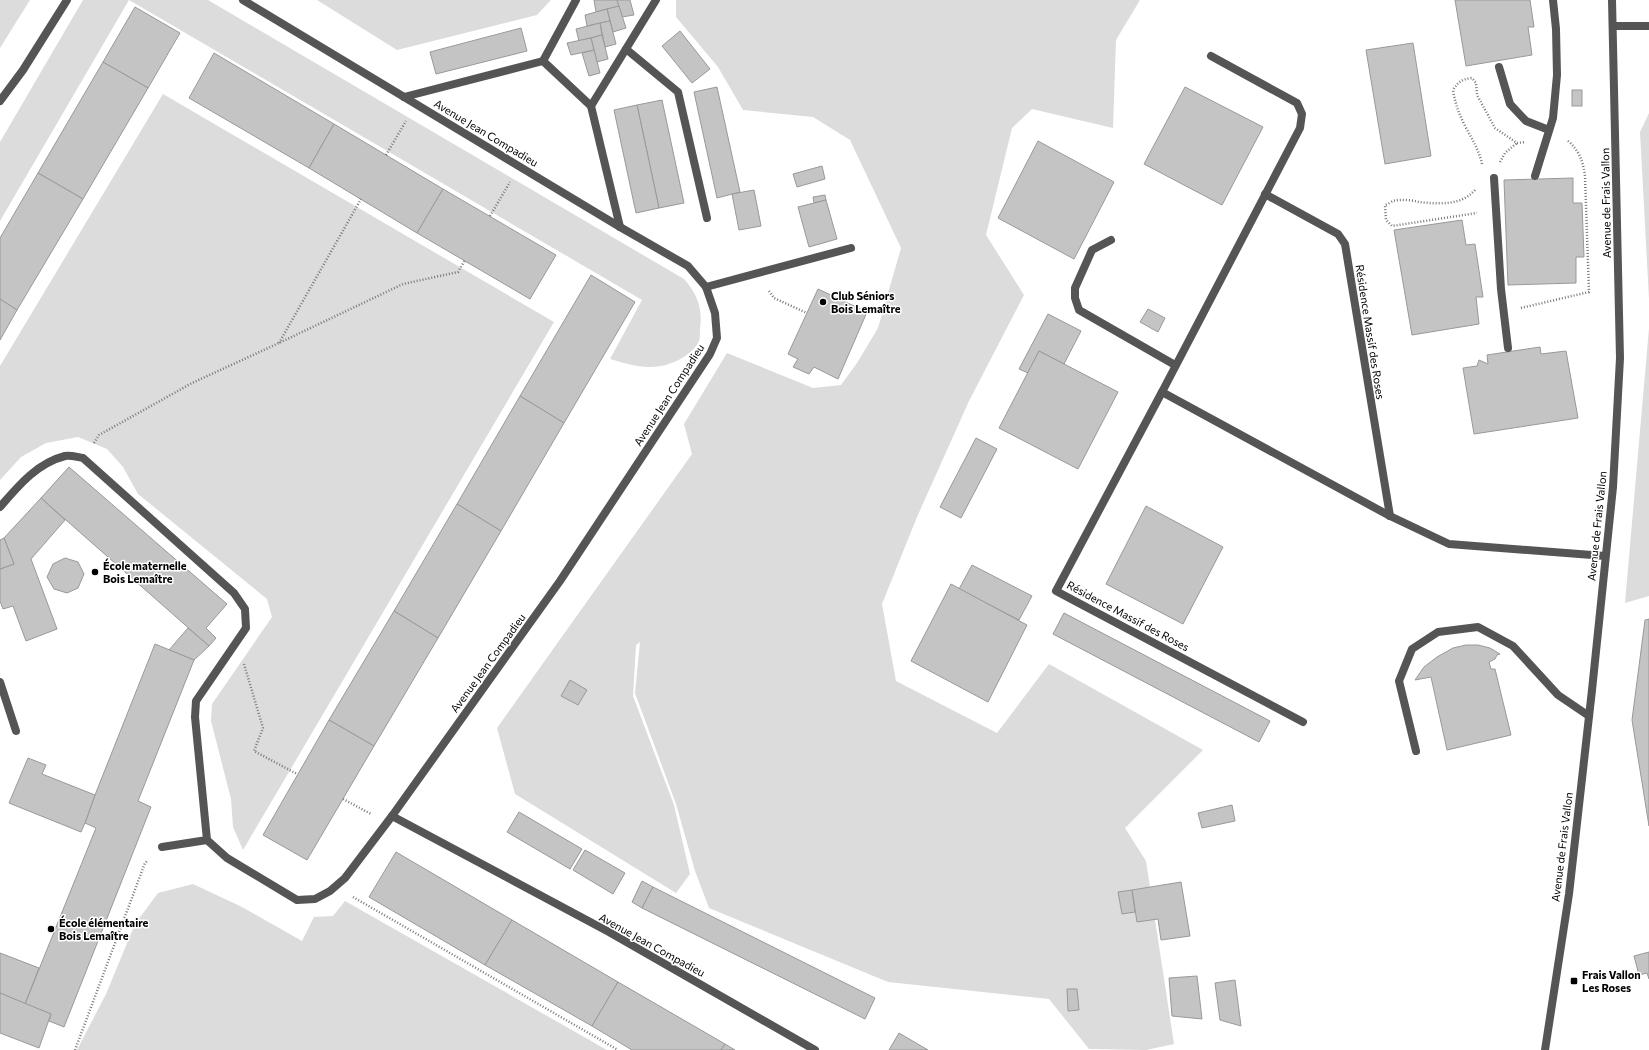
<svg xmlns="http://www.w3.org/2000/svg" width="1649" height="1050" font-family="Commissioner,sans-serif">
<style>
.green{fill:#dcdcdc}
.building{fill:#c4c4c4;stroke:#999}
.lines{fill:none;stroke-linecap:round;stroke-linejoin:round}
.path{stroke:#777;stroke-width:2.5;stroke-dasharray:1 2;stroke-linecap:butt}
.lane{stroke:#555;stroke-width:8}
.street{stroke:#555;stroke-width:8}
.poi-dot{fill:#000;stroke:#fff;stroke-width:1.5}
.labels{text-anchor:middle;stroke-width:3;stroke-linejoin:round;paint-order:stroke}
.street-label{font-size:11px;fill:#000;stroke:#fff}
.poi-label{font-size:11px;font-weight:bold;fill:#000;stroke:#fff;text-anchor:start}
</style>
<rect width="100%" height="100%" fill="#fff"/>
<g class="green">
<path d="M0,0H30L0,48Z"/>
<path d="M83,0H129L0,221V142Z"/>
<path d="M129,0H208L684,279C697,293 703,309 700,329C700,333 700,338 699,341C693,354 674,364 661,366C642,369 628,364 610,359L642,300Z"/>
<path d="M317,0H551L537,15L397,50Z"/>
<path d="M676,0H1140L1116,40L1113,128L1032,109L1012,128L986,235L1024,295L969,401L917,517L882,604L896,681L997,733L1049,664L1203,750L1125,828L1146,861L1174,1044L1146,1050L1089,1049L1049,999L888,982L709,908L695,871L676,804L635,693L640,642L636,645L633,696L674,805L690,874L676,893L515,794L497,728L692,454L684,424L727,353L813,388L841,385L857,363L878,328L901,248L850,140L813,117L743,110L718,67L676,17Z"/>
<path d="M163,94L554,322L243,850L233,827L231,799L211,721L212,704L272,617L267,599L138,494L123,467L107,449L78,437L46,443L21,457L0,480V366Z"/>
<path d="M1649,113V299L1640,132Z"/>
<path d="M1649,328V596L1625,603Z"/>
<path d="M193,884L242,907L302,941L314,917L333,916L345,901L607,1050H77L106,994L135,924L158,893Z"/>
</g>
<g class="building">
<path d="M594,0H617L619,6L596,12Z"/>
<path d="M617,0H630L634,15L622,17Z"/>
<path d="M1455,0H1530L1534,27H1528L1532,55L1466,66Z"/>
<path d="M619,6L626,28L613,32L607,9Z"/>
<path d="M135,7L180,33L148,88L103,62Z"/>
<path d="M607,9L610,21L587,26L585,15Z"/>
<path d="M610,21L616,44L605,47L600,23Z"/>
<path d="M600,23L602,35L579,41L576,29Z"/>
<path d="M521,28L527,51L436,74L430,52Z"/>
<path d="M680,31L710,69L692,83L662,46Z"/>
<path d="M602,35L608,59L597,62L591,38Z"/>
<path d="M591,38L594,50L571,55L567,43Z"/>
<path d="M1413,43L1431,156L1385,164L1366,50Z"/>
<path d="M594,50L600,73L589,76L582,53Z"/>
<path d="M214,53L334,124L309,168L189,98Z"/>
<path d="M103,62L148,88L83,199L38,173Z"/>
<path d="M717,87L740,192L717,198L694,92Z"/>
<path d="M1185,87L1263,127L1222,205L1144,164Z"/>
<rect x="1572" y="90" width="10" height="16"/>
<path d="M662,100L684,203L659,208L637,105Z"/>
<path d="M637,105L659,208L636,213L614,110Z"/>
<path d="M334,124L443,189L417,233L309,168Z"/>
<path d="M1038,141L1114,182L1074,259L998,218Z"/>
<path d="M822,166L825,179L797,187L793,174Z"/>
<path d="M38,173L83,199L17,310L0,299V238Z"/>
<path d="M1573,178V203H1582L1584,257H1576V283L1508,285L1504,180Z"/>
<path d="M443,189L556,255L530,299L417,233Z"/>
<path d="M754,190L761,226L739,230L732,194Z"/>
<path d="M825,195L826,200L814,203L813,197Z"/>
<path d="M826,200L837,239L809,247L798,207Z"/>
<path d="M1462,220L1466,245L1475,244L1483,297H1476L1479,324L1412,335L1394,230Z"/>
<path d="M591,275L635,302L564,423L520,396Z"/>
<path d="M818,289L867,312L838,379L814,367L809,374L793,367L798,359L788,354Z"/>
<path d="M0,299L17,310L0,340Z"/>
<path d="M1148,309L1165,318L1158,332L1140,322Z"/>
<path d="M1048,314L1081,331L1064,364L1039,351L1028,373L1019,369Z"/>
<path d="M1540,347L1541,354L1566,351L1578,418L1474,434L1463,368L1477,366L1479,360L1488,364L1487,355Z"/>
<path d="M1039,351L1118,392L1078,469L999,428Z"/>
<path d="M520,396L564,423L501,531L457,504Z"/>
<path d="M976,438L997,449L961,518L940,507Z"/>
<path d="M69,467L227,604L206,628L216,638L209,646L41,498Z"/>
<path d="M41,498L65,520L31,559L57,629L26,641L13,606L3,609L0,601V569L14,564L4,538Z"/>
<path d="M457,504L501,531L438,638L394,611Z"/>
<path d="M1146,506L1223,547L1183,624L1106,584Z"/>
<path d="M4,538L14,564L0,569V540Z"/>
<path d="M65,558L78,562L84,574L78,588L67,593L54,589L47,577L53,564Z"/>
<path d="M972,565L1032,596L1019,620L959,589Z"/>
<path d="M951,584L1027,625L988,702L911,661Z"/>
<path d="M394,611L438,638L374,746L329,720Z"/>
<path d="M1064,613L1270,721L1259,742L1053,634Z"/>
<path d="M1649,619V826L1632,720L1645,620Z"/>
<path d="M188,628L209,646L194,660L169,650Z"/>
<path d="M155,644L194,660L138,801L151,807L64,1027L49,1021L51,1014L25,1004L96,828L85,823L95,795Z"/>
<path d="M1466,645H1478L1490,648L1500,654L1497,655L1495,659L1489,662L1491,669H1495L1511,735L1447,750L1431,677L1415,680L1424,667L1437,657L1453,648Z"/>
<path d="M570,680L587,690L578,705L561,696Z"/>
<path d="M329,720L374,746L307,860L263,835Z"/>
<path d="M28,758L46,765L42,774L95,795L85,823L81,832L9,803Z"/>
<path d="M1232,805L1235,821L1202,828L1198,813Z"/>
<path d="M519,812L582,849L570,869L507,832Z"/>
<path d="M585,850L625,873L613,894L573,870Z"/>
<path d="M396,852L512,920L485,965L369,897Z"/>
<path d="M642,881L653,887L642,908L632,902Z"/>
<path d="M1181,882L1190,936L1161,940L1158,919L1137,922L1132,890Z"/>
<path d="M653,887L875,998L865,1019L642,908Z"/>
<path d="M1132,890L1135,912L1122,914L1118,892Z"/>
<path d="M512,920L618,982L592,1026L485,965Z"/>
<path d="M1649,952V979L1647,973L1639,975L1634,956Z"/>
<path d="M0,953L39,968L25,1004L0,993Z"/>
<path d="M1197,976L1202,1019L1172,1016L1169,978Z"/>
<path d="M1235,980L1241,1026L1220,1020L1215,983Z"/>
<path d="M618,982L725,1044L721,1050H632L592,1026Z"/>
<path d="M1067,989H1077L1079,1010L1068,1011Z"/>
<path d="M0,993L51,1014L39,1048L0,1033Z"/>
<path d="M899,1033L928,1050H889Z"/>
<path d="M725,1044L735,1050H721Z"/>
</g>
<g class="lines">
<g class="path">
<path d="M386,155L406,121"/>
<path d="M1500,162L1505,153L1517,143"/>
<path d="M1482,164C1479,150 1472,139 1465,126C1459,114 1455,103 1453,90C1458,82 1462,79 1472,78L1476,83L1477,95L1495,128L1517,143L1525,142"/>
<path d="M1475,190C1461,206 1439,204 1419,202C1411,200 1401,199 1393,201C1391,202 1388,204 1385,205L1386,220L1392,226L1477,213"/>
<path d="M490,216L510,182"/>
<path d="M769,291L774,298L807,313"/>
<path d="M1521,308L1589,292L1585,176C1583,161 1579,150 1567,140"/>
<path d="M279,343L361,199"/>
<path d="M94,443L99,435L192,383L279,343L403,284L458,272L465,260"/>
<path d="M244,664L263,728L254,751L297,774"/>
<path d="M343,799L371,814"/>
<path d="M353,897L618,1050"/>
<path d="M75,1050L145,863L148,860"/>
</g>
<g class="lane">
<path d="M576,0L543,61L591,106L620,227"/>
<path d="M1614,26H1649"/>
<path d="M626,49L678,92L707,218"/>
<path d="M1211,56L1297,103L1302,114L1300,128L1162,392L1390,516L1449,544L1605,556"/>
<path d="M1499,67L1510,104L1526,121L1549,130"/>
<path d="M404,97L543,61"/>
<path d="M591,106L656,0"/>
<path d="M1535,176L1553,118L1557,75L1556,29L1553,0"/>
<path d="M1494,178L1501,289L1508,348"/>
<path d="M1265,194L1338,234L1345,244L1390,516"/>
<path d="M1111,240L1092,250L1075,288V298L1079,310L1175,365"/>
<path d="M706,287L851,248"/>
<path d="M1162,392L1056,591L1303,722"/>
<path d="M0,507C18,486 37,463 65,456C70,455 77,457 83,458L234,593L245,609L246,628L196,701L195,717L207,840L162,847"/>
<path d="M0,682L16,731"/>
<path d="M1416,751L1399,681L1412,649L1438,632L1478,627L1513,646L1558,695L1589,716"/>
<path d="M392,816L609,932L815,1050"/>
</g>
<g class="street">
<path d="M0,101L23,70L67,0"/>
<path d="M207,840L227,858L297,900L315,899L330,891L345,878L392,816L560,581L710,354L717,338L715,313L706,287L688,266L620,227L243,0"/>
<path d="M1545,1050L1569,894L1592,690L1613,487L1620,358L1612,0"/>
</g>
</g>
<g class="poi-dot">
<circle cx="823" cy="302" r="4"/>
<circle cx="95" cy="572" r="4"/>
<circle cx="51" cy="929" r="4"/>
<rect x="1570" y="977" width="8" height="8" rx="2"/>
</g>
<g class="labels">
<g class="street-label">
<text transform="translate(486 133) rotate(31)" y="4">Avenue Jean Compadieu</text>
<text transform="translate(1606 203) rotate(-91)" y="4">Avenue de Frais Vallon</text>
<text transform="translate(1370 332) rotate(81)" y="4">Résidence Massif des Roses</text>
<text transform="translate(669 395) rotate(-57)" y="4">Avenue Jean Compadieu</text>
<text transform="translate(1597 526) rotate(-84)" y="4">Avenue de Frais Vallon</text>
<text transform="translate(1128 616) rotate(28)" y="4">Résidence Massif des Roses</text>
<text transform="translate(488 663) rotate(-54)" y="4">Avenue Jean Compadieu</text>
<text transform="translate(1562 847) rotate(-83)" y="4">Avenue de Frais Vallon</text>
<text transform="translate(652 945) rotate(29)" y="4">Avenue Jean Compadieu</text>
</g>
<g class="poi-label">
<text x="831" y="300">Club Séniors<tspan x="831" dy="13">Bois Lemaître</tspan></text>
<text x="103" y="570">École maternelle<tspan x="103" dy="13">Bois Lemaître</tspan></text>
<text x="59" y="927">École élémentaire<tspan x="59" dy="13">Bois Lemaître</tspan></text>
<text x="1582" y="979">Frais Vallon<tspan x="1582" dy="13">Les Roses</tspan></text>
</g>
</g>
</svg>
